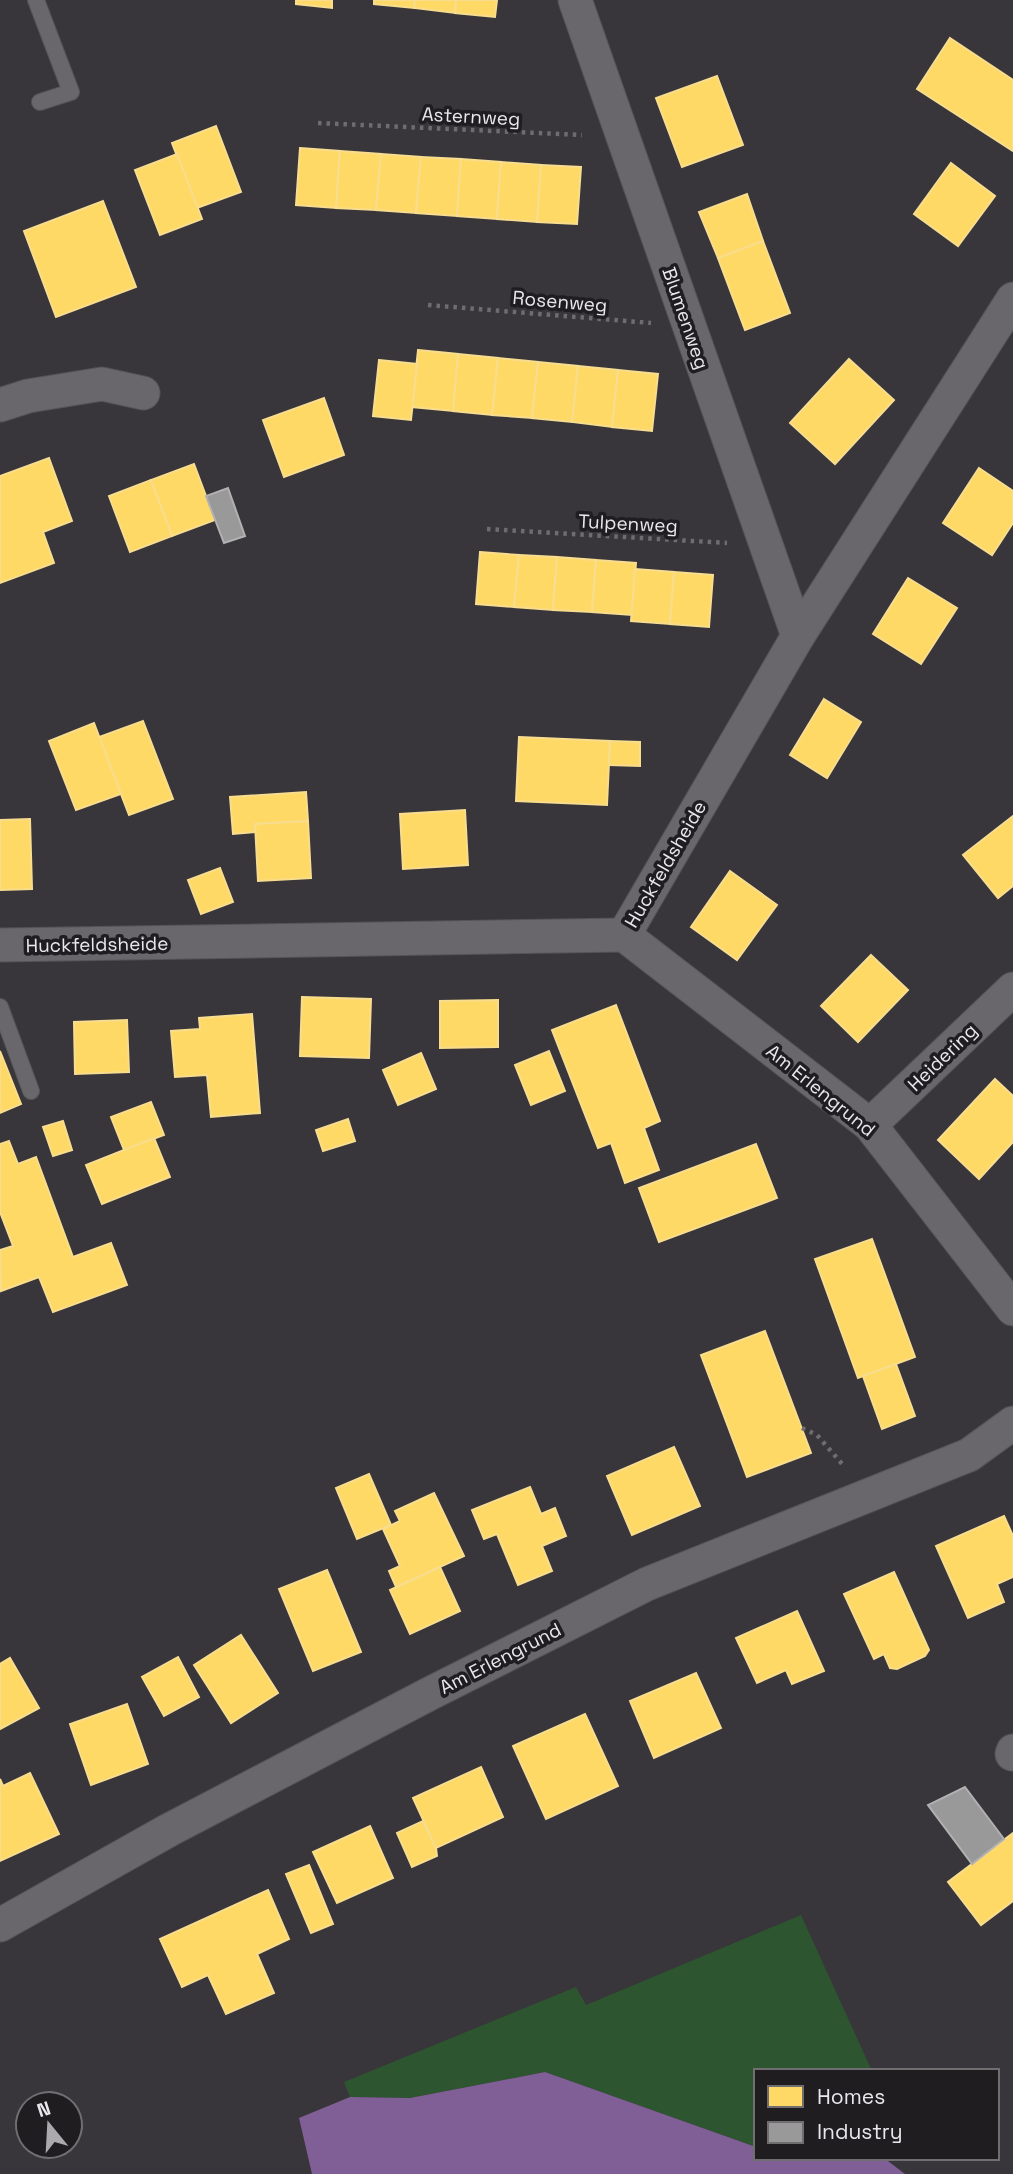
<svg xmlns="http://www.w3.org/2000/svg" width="1013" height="2174" font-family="'Space Grotesk',sans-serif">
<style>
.green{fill:#2d5530}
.water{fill:#805f96}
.homes{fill:#ffd966;stroke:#f8dd8e;stroke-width:2}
.industry{fill:#999;stroke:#b1b0b2;stroke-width:2}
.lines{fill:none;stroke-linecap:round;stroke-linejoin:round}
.lane-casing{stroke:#545356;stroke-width:18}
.street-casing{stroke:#545356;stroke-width:35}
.path{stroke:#6d6c6e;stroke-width:4.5;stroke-dasharray:3.5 5;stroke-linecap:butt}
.lane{stroke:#69676b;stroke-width:16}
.street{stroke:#69676b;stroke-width:33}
.labels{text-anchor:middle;stroke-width:7;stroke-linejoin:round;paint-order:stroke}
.street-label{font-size:19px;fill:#e9e7eb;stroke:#1f1d20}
</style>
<rect width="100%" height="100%" fill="#38363a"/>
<path class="green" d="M801,1915L872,2071H756V2147L545,2072L410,2098L350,2097L344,2082L576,1987L586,2005Z"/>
<path class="water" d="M545,2072L756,2147V2158H884L905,2174H312L299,2118L350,2097L410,2098Z"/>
<g class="homes">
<path d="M296,0H332V8L296,4Z"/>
<path d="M374,0H415L414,8L374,4Z"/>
<path d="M415,0H456L455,13L414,8Z"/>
<path d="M456,0H497L495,17L455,13Z"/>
<path d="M950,38L1013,80V151L917,89Z"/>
<path d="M717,76L743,145L682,167L656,98Z"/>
<path d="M216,126L241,192L197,208L172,143Z"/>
<path d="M300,148L340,151L336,208L296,205Z"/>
<path d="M340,151L381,154L376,210L336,208Z"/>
<path d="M177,154L202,219L160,235L135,170Z"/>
<path d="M381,154L421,157L416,213L376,210Z"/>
<path d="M421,157L461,159L457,216L416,213Z"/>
<path d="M461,159L501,162L497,219L457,216Z"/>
<path d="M501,162L541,165L537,222L497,219Z"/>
<path d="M951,163L995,196L958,246L914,214Z"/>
<path d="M541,165L581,167L577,224L537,222Z"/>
<path d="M747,194L763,241L718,258L699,212Z"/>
<path d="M103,201L136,287L56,317L24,231Z"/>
<path d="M763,241L790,313L745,330L718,258Z"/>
<path d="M418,350L458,354L453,411L412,407Z"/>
<path d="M458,354L498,358L492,415L453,411Z"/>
<path d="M498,358L538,362L532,418L492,415Z"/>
<path d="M849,359L894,400L835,464L790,423Z"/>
<path d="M379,360L417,364L411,420L373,416Z"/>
<path d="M538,362L578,366L572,422L532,418Z"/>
<path d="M578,366L618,370L612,427L572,422Z"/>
<path d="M618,370L658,374L652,431L612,427Z"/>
<path d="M324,398L344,455L284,477L263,420Z"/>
<path d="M49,458L72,521L43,532L54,563L0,583V476Z"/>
<path d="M194,464L215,520L172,536L151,480Z"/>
<path d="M979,468L1013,491V523L992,555L943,523Z"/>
<path d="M151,480L172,536L130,552L109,496Z"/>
<path d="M480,552L519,555L514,607L476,604Z"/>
<path d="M519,555L557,557L553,610L514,607Z"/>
<path d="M557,557L596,560L592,612L553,610Z"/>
<path d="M596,560L636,563L632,615L592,612Z"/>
<path d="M635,569L674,572L670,624L631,621Z"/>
<path d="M674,572L713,575L709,627L670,624Z"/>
<path d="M908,578L957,608L921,664L873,634Z"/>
<path d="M824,699L861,722L827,778L790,755Z"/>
<path d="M143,721L173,799L129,815L99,737Z"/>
<path d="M94,723L121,794L76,810L49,741Z"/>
<path d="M519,737L610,741L607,805L516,801Z"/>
<path d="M610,741L640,742V766L609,765Z"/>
<path d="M306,792L308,821L255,824L256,832L233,834L230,797Z"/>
<path d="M465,810L468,865L403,869L400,814Z"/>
<path d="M1013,816V886L998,898L963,855Z"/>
<path d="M30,819L32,889L0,890V820Z"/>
<path d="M308,821L311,878L258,881L255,824Z"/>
<path d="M220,868L233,902L201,914L188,880Z"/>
<path d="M730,871L777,905L737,960L691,927Z"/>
<path d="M871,955L908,990L858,1042L821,1006Z"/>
<path d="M302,997L371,999L369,1058L300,1056Z"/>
<path d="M498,1000V1047L440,1048V1001Z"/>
<path d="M616,1005L660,1121L644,1128L659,1170L625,1183L611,1143L598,1148L552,1030Z"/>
<path d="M252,1014L260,1113L211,1117L207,1075L175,1077L171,1031L200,1029L199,1018Z"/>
<path d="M127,1020L129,1072L75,1074L74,1022Z"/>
<path d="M0,1051L21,1104L0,1113Z"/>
<path d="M549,1051L565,1091L531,1105L515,1065Z"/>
<path d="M421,1053L436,1089L398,1105L383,1070Z"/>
<path d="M995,1079L1013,1096V1142L979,1179L938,1140Z"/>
<path d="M151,1102L164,1135L124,1150L111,1117Z"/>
<path d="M348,1119L355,1141L323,1151L316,1130Z"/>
<path d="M63,1121L72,1150L53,1156L43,1127Z"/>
<path d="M154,1138L170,1177L102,1204L86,1165Z"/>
<path d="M9,1141L18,1164L36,1157L73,1257L111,1243L127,1285L53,1312L39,1277L1,1291L0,1250L13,1246L0,1212V1144Z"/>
<path d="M756,1144L777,1198L659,1242L639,1188Z"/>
<path d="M872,1239L915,1357L858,1378L815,1259Z"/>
<path d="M765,1331L811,1453L747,1477L701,1355Z"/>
<path d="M896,1364L915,1416L882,1429L863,1376Z"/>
<path d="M674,1447L700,1506L632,1535L607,1476Z"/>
<path d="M369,1474L391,1525L357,1539L336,1488Z"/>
<path d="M530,1487L541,1514L555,1508L566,1536L542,1546L552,1571L518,1585L497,1534L484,1539L472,1510Z"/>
<path d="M434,1493L464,1556L396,1587L389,1571L400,1566L383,1529L400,1521L395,1511Z"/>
<path d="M1004,1516L1013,1536V1577L997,1584L1004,1602L968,1618L936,1546Z"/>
<path d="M440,1567L460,1611L410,1634L390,1590Z"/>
<path d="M327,1570L361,1652L313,1671L279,1589Z"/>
<path d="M894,1572L929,1650L925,1656L897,1669L890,1668L884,1654L874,1659L844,1594Z"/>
<path d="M797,1611L824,1671L792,1684L786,1670L757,1683L736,1638Z"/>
<path d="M241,1635L278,1693L231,1723L194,1665Z"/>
<path d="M178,1657L199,1697L164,1716L142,1677Z"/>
<path d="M10,1658L39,1708L0,1729V1664Z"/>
<path d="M696,1673L721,1728L654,1758L630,1701Z"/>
<path d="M127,1704L148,1764L91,1785L70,1724Z"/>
<path d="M585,1714L618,1786L546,1819L513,1746Z"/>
<path d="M481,1767L503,1817L436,1848L413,1798Z"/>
<path d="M30,1773L59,1834L0,1861V1779L3,1786Z"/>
<path d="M423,1821L436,1848L437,1856L412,1867L397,1833Z"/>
<path d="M370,1826L393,1878L337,1903L313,1852Z"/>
<path d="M1013,1833V1901L981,1925L948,1882Z"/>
<path d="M309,1865L333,1924L311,1933L286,1874Z"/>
<path d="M268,1890L289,1939L257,1954L274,1993L226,2014L208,1975L182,1987L160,1939Z"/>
</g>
<g class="industry">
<path d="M228,488L245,536L224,543L206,496Z"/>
<path d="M965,1787L1004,1839L972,1864L928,1805Z"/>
</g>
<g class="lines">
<defs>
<g id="lane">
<path d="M36,0L71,92L40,102"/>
<path d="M0,1007L31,1091"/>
</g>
<g id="street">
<path d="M575,0L798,636"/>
<path d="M0,405L28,396L102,384L143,393"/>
<path d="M624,935L798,636L1013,299"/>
<path d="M624,935L870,1125L1013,1309"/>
<path d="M0,945L624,935"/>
<path d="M870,1125L1013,989"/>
<path d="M1012,1754L1013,1751"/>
<path d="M0,1925L169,1830L429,1694L647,1584L969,1455L1013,1423"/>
</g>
</defs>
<use href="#lane" class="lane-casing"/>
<use href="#street" class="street-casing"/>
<g class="path">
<path d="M318,123L582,135"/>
<path d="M428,305L651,323"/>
<path d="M487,529L727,543"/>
<path d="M802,1428L817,1435L843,1465"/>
</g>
<use href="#lane" class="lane"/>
<use href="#street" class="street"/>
</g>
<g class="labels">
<g class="street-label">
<text transform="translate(471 116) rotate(3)" y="7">Asternweg</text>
<text transform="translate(560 301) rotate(5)" y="7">Rosenweg</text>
<text transform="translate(686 318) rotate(71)" y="7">Blumenweg</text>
<text transform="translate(628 523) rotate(3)" y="7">Tulpenweg</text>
<text transform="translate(665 864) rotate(-60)" y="7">Huckfeldsheide</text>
<text transform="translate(97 944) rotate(-1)" y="7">Huckfeldsheide</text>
<text transform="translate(942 1057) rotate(-44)" y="7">Heidering</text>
<text transform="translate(821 1090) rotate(39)" y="7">Am Erlengrund</text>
<text transform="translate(500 1658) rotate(-27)" y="7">Am Erlengrund</text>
</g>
</g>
<rect x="754" y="2069" width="245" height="91" fill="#1f1d20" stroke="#706e71" stroke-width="2"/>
<rect x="768" y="2086" width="35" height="21" fill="#ffd966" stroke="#706e71" stroke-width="2"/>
<text x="817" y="2104" font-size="21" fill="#e9e7eb">Homes</text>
<rect x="768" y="2122" width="35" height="21" fill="#999999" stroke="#706e71" stroke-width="2"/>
<text x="817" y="2139" font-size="21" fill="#e9e7eb">Industry</text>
<g transform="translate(49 2125) rotate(342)"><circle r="33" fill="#1f1d20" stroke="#706e71" stroke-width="2"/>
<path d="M0-5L12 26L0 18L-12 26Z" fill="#aba9ad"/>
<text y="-10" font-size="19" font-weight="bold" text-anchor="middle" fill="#e9e7eb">N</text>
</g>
</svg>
